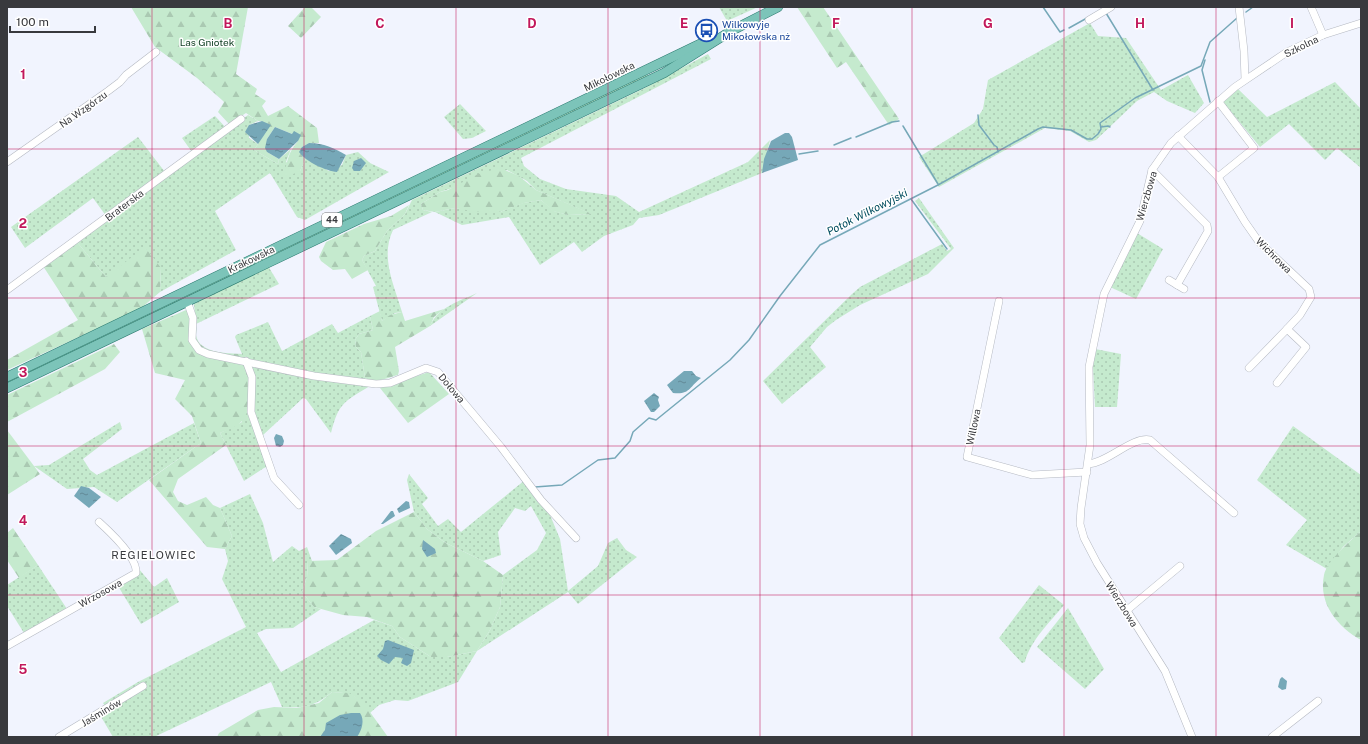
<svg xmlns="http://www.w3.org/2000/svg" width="1368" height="744" font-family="'Public Sans',sans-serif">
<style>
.grass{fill:url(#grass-dots)}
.forest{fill:url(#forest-firs)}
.water{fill:url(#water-ripples)}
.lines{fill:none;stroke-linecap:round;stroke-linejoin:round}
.stream{stroke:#76a8b8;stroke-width:1.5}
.minor-casing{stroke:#b5b9c2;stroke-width:8}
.major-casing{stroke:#2b7a6f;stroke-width:10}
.minor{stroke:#fff;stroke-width:7}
.major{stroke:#7cc4b9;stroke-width:9}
.grid{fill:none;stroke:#c2185b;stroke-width:1;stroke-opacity:0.55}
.labels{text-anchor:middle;stroke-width:3;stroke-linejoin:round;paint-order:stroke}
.shield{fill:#fff;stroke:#747477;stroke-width:1}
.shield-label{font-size:9px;font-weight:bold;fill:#38393d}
.transit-label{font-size:10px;fill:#164399;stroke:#fff;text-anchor:start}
.park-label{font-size:10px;fill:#0d3c20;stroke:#fff}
.street-label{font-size:10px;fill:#38393d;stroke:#fff}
.water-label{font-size:11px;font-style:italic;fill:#024d5f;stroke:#fff}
.neighbourhood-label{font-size:11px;letter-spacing:1px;fill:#38393d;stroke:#fff}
.grid-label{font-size:13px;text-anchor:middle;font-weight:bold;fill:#c2185b;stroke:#fff;stroke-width:3;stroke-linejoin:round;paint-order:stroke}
</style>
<defs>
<pattern id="grass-dots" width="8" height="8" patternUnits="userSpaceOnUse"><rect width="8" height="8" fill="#c5eace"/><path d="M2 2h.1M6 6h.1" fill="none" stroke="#aac9b2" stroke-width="1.8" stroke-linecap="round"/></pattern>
<pattern id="forest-firs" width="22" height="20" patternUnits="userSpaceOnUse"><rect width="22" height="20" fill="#c5eace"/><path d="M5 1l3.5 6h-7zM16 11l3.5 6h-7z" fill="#aac9b2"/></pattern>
<pattern id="water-ripples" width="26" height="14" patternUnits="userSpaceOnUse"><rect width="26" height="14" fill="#76a8b8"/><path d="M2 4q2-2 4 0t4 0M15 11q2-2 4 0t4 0" fill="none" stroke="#628a97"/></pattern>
</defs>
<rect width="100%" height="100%" fill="#f1f4fe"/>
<g class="grass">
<path d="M719,7H758L727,21Z"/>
<path d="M1090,23L1098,36L1126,38L1161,90L1188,75L1204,103L1195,113L1167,101L1154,92L1137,101L1096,140L1089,142L1070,131L1045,128L939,187L919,157L974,123L983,109L988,80Z"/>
<path d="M708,54L711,59L521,158L524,166L540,179L566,189L616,196L639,212L748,162L770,140L762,173L659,215L639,218L633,225L604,236L582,252L574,242L540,265L509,217L462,225L435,212L455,208L500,212L523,203L541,200L554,211L568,215L591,214L536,190L527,181L507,170L440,192L421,204L423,210L432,212L393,230C380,257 394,285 402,312L395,313L382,321L373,287L376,286L362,260L364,256L375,251L387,231L405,214L412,200L643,89Z"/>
<path d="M646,73L648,76L596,101L7,384V381Z"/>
<path d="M1335,82L1361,109V168L1337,148L1325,160L1289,124L1260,147L1223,102L1238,89L1267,117Z"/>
<path d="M460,104L486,131L472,138L463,139L444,117Z"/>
<path d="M248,115L258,121L249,125V138L258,144L254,150L278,164L279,159L291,149L286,162L300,171L306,158L329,171L342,165L346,155L358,152L370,163L389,172L305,220L297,217L270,173L215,211L236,250L160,292L161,268L106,277L77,242L109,220L93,198L25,248L11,227L138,137L165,172L192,152L182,138L215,116L228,130Z"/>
<path d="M919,198L954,248L928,274L860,305L836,320L827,327L810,347L826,367L782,404L763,381L852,294L860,287L942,244L947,251L951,249L915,201Z"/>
<path d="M1137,233L1163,249L1136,299L1110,287Z"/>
<path d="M268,266L279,284L196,324L194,304Z"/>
<path d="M477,293L430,326C438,307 460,301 477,293Z"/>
<path d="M370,316L373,330L359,334L355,340L356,347L361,352L365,378L370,386C344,402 339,402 331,433L306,399L303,398L263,435L272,465L264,468L244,481L220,433L242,422V354L235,337L236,335L268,322L282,351L332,324L338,333Z"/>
<path d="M1095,349L1121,354L1117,407H1095L1093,367Z"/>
<path d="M120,422L122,429L83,459L90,470L97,475L194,423L201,443L117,502L94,487L67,489L34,466L49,465Z"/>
<path d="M1293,426L1361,475V531L1343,547L1327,569L1286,545L1307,520L1257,480Z"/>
<path d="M409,474L428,498L422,504L438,526L448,519L461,532L525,480L543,498L560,539L568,591L598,566L608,543L617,538L626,550L637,557L578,604L568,592L477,651L458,682L408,701L395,700L379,705L370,713C358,696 352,693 332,692C314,707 305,708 282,707L271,682L154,737H113L100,715L105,706L103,703L138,682L246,627L222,579L228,561L225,549L232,536L220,508L250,494L263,523L273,562L292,546L299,551L307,547L312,561H308L307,577L302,592L314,607L321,609L293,628L266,629L257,633L281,672L374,620L392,626L400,637L431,657H447L477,651L490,630L500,607L503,575L537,550L546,533L531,506L525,511L515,508L498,532L501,555L483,561L444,542L427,529L414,512L407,480Z"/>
<path d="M38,565L67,609L24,633L7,606V585Z"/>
<path d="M139,569L154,587L167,578L179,602L141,624L118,586Z"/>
<path d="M1039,585L1064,605C1050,622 1030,641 1025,662L1022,663L999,638Z"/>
<path d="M1068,608L1104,669L1085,689L1037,647Z"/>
</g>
<g class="forest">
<path d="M131,7H248L236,74L257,89L255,94L266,101L262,106L268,116L288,106L317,128L319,143H309L302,147V156L306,158L300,171L284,178C286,164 288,152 298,141L292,134L275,127L267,139V152L279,159L278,164L254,150L258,144L262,121H258L246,113L229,124L218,112L224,102L222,100L197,78L155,47Z"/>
<path d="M305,7H311L321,17L301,38L288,26Z"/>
<path d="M797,7H823L899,119L889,125L846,62L837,68Z"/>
<path d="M500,168L519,176L536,190L592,214L568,215L553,211L541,200L524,203L500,212H477L455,208L435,212L423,210L421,204L440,192L448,190L478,174Z"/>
<path d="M409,205L405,214L387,231L375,251L364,256L362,260L368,270L352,279L345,269L333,270L321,261L319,257L326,242L364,224L391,216Z"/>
<path d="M77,242L106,277L145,247L161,268L160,292L140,309L7,370V360L78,320L43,266Z"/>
<path d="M444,309L434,317L430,326L395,347L399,371L398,375C386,378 377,384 365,378L361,352L356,347L355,340L359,334L373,330L370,316L380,311L382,321L390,315L402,312L405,321Z"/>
<path d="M186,310C189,314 196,320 196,326C197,329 196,332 196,335C199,354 228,353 242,354C246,370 254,409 242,421C237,427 227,430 220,433L226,445L178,479L173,492L178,501L187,505L206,497L213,505L220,508L232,536L225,549L207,547L149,480L201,443L192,416L175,399L185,380L155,373L142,329Z"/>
<path d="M114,344L120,352L105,369L7,422V395Z"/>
<path d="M429,372L449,394L408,423L380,388Z"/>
<path d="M7,430L40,474L7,495Z"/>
<path d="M414,512L427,529L444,542L483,561L503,575L500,607L490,630L477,651L447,657H431L400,637L392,626L367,617L343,615L314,607L302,592L307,577L308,561L337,560L376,531Z"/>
<path d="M13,528L38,565L19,578L7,560V533Z"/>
<path d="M1361,531V640C1338,627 1318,604 1324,575C1327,561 1350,541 1361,531Z"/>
<path d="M332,692L349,693L362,701L388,737H217L219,733L258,710L274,707L297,708L319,703Z"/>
</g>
<g class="water">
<path d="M262,121L271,125L258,144L245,132L249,125Z"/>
<path d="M275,127L292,134L294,131L301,135L298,141L279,159L267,152L265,148L267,139Z"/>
<path d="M785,133H789L792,137L798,160L762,173L764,159L771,141Z"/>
<path d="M309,143C324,143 334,148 346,155L337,172C326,171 306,162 299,152L302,147Z"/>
<path d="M361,158L366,163L360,171H354L352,168L354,161Z"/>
<path d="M684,371H692L696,376L701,378C689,387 690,395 673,393L667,385Z"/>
<path d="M654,393L659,397L658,400L660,406L654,412H651L644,401Z"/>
<path d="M276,434L282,436L284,441L283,445L280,447L276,446L274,438Z"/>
<path d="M81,486L89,488L101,497L89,508L74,496Z"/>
<path d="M406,501L409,502L410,508L399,513L397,509Z"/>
<path d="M391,511H393L395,516L383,524H381Z"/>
<path d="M341,534L351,539L352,543L336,555L329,546Z"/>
<path d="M423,540L435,549L436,553L427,557L422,549Z"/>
<path d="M388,640L414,650L411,663L407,666L401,663L403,658L395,657L389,664L381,660L377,656L383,649L385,641Z"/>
<path d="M1282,677L1287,681L1286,689L1282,690L1278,687L1280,679Z"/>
<path d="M351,713H360C365,720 362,730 357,737H320L325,730L326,723L340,715Z"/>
</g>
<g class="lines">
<g class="stream">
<path d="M1043,7L1060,32L1064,30"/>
<path d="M1246,12L1253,7"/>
<path d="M1106,13L1153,90"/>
<path d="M1069,28L1087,18"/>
<path d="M1205,60L1202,70L1210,102"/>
<path d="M978,115L979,125L994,145L997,147L998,152"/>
<path d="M903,126L938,184"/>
<path d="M1101,127L1108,126L1110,127"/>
<path d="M856,137L892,122L899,121"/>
<path d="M834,145L851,138"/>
<path d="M799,154L818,151"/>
<path d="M911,199L947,249"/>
<path d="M535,487L562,485L598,460L615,458L630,441L633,432L649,418L656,420L730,360L749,340L780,296L820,245L938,185L1038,129L1043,127L1071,130L1087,139H1092L1098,134L1101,129L1100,123L1135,98L1201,66L1210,42L1237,18"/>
</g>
<defs>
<g id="minor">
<path d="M1239,7L1244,51L1245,79"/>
<path d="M1311,7L1323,35"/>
<path d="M1089,20L1111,7"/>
<path d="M1178,136L1218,177L1245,222L1259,242L1309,289L1311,297L1300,315L1287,329L1306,347L1277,383"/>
<path d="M7,162L108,91L120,82L126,75L156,52"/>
<path d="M1152,170L1207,225L1208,231L1177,285"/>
<path d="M1218,177L1254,148L1218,101"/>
<path d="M1169,280L1184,289"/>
<path d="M7,290L241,119"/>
<path d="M187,301L193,318L192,340L199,350L208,354L314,376L376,384L390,383L426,368L438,372L501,447L541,500L576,538"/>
<path d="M999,301L967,457L1032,475L1087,472"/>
<path d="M246,361L252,377L251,412L274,478L299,505"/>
<path d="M1249,368L1287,329"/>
<path d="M1088,464C1108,463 1132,436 1150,440L1234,513"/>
<path d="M1126,611L1180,566"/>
<path d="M7,646L136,573C138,558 109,531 99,522"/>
<path d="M59,737L143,686"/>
<path d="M1192,737L1165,671L1097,563L1084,538L1080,524L1081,508L1090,445L1089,367L1104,294L1140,221L1152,170L1171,143L1235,87L1287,52L1323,35L1361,23"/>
<path d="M1272,737L1318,701"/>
</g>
<g id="major">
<path d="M7,377L704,42"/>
<path d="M7,388L664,73L731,31L778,7"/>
</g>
</defs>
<use href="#minor" class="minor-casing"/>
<use href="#major" class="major-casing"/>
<use href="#minor" class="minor"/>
<use href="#major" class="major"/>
</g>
<path class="grid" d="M152,7V737M304,7V737M456,7V737M608,7V737M760,7V737M912,7V737M1064,7V737M1216,7V737M7,149H1361M7,298H1361M7,446H1361M7,595H1361"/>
<defs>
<symbol id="bus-ring" viewBox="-11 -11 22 22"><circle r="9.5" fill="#fff" stroke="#1a4fb4" stroke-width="1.5"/><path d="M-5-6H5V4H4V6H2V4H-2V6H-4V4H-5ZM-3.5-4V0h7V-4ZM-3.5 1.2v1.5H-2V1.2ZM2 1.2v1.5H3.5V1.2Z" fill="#1a4fb4"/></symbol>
</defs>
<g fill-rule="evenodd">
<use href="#bus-ring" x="694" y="18" width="25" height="25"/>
</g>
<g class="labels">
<rect class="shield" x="322" y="213" width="20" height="14" rx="3"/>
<g class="shield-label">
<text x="332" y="223">44</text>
</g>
<g class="transit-label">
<text x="722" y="28">Wilkowyje<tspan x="722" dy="12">Mikołowska nż</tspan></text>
</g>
<g class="park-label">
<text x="207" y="46">Las Gniotek</text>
</g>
<g class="street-label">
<text transform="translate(1301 46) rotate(-26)" y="4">Szkolna</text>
<text transform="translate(609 76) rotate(-26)" y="4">Mikołowska</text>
<text transform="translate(83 109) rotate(-35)" y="4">Na Wzgórzu</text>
<text transform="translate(1146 196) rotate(-74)" y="4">Wierzbowa</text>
<text transform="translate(124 205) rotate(-37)" y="4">Braterska</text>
<text transform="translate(1274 255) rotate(45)" y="4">Wichrowa</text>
<text transform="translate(251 259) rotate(-26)" y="4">Krakowska</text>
<text transform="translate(452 388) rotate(50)" y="4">Dołowa</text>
<text transform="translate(973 427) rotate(-78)" y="4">Willowa</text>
<text transform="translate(100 593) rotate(-29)" y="4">Wrzosowa</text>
<text transform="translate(1122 604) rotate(58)" y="4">Wierzbowa</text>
<text transform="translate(101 712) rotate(-31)" y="4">Jaśminów</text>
</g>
<g class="water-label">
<text transform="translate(867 212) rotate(-27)" y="4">Potok Wilkowyjski</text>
</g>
<g class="neighbourhood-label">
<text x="154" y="559">REGIELOWIEC</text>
</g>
</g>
<g class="grid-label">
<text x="228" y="28">B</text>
<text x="380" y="28">C</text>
<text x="532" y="28">D</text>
<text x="684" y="28">E</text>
<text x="836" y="28">F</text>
<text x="988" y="28">G</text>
<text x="1140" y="28">H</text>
<text x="1292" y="28">I</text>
<text x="23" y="79">1</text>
<text x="23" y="228">2</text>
<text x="23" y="377">3</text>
<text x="23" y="525">4</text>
<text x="23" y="674">5</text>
</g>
<rect width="1368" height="744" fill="none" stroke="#38393d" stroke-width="16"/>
<path d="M10 26v6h85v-6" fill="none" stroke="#38393d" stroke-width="2"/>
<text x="16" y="26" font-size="12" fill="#38393d" stroke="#ffffff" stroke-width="3" paint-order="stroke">100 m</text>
</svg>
